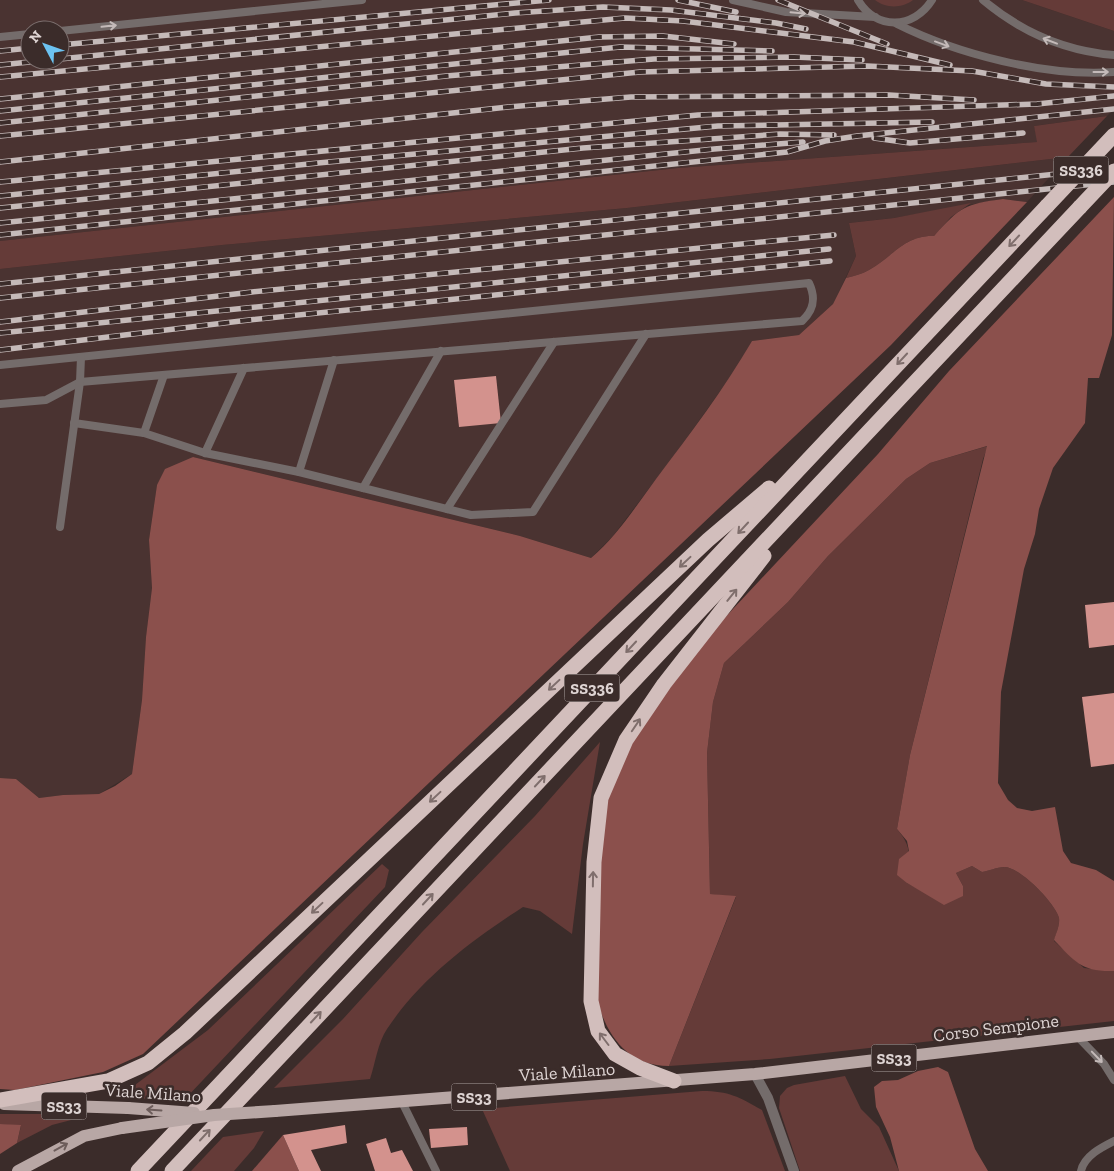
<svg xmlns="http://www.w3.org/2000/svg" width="1114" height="1171" font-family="'Zilla Slab',serif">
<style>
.built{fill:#4a3331;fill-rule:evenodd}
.green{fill:#653b38}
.forest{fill:#8b504c}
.building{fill:#d3928d}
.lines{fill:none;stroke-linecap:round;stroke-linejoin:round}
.lane{stroke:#746c6b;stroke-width:8}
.street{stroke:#746c6b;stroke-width:10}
.primary{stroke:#b8a7a5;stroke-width:12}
.highway{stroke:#d2bebc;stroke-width:15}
.rail-casing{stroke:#c5bab9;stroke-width:5.5}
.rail{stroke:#3b2c2a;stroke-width:4;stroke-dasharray:11;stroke-linecap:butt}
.primary-bridge{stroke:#b8a7a5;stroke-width:12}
.highway-bridge{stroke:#d2bebc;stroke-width:15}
.oneway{stroke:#c4bab9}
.oneway2{stroke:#7f6e6c}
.oneway3{stroke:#6d5d5b}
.labels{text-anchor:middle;stroke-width:5;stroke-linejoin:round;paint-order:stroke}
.shield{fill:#3b2c2a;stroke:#ada2a0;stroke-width:1}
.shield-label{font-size:16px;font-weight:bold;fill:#ded4d3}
.street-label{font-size:18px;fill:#ded4d3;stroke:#3b2c2a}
</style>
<rect width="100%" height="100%" fill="#3b2c2a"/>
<g class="built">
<path d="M0,0H1022L1114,31V109L1107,116L1034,126L1038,142L678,168L0,241ZM30,30H60V60H30Z"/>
<path d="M1068,157L1027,202L1003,199L894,218L849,223L856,256L833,304L799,335L752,341L736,369L676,453L613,536L591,558L520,536L193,457L157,485L149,540L152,588L146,637L142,700L132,774L99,794L63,795L39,798L16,779L0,778V269L222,245L627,208Z"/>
</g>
<g class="green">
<path d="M875,0H913C903,8 886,9 875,0Z"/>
<path d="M1022,0H1114V31Z"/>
<path d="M1107,116L1068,157L627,208L222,245L0,269V241L678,168L1037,142L1034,126Z"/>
<path d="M971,203L951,217L934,236C904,235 893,257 869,270C862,274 854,276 846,278L856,256L849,223L894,218Z"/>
<path d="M988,446L983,459L910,755L897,829C914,849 909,859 907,883L924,892L963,886L956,873L972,866L982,872C989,871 997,867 1004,867C1019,866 1056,904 1059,918C1060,926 1056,933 1054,941L1084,968L1114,971V1021L770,1059L669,1066L736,897L710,894L707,753L713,702L724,663L788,602L828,556L906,479L930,463Z"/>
<path d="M600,742L583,844L572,934L540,911L523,907C472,940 421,978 387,1029C378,1042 375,1064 370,1079L274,1088L343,1019L422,932L535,816Z"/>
<path d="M382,864L389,870L385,887L186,1098L145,1099L131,1088L208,1030Z"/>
<path d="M845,1076L861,1109L879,1127L899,1171H800L779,1108L780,1096L787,1088L794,1085Z"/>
<path d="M702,1091C729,1091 739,1097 762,1110L785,1171H510L482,1109Z"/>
<path d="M0,1114H71L75,1119L52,1125L17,1143L21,1126L0,1124Z"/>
<path d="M264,1131L254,1148L234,1171H191L223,1137Z"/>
</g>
<g class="forest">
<path d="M1114,197L1112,335L1099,378H1088L1085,423L1053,468L1039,509L1035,534L1024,569L1001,692L998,783L1008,800L1017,808L1032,811L1055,807L1063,851L1071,863L1096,870L1114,881V971C1082,972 1075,962 1054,940C1056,933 1060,926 1059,918C1056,904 1019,866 1004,867C997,867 989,871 982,872L972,866L956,873L963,886V896L944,905L907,883L897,875L899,859L909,851L907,841L897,829L910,755L987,446L930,463L906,479L828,556L788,602L724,663L713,702L707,753L710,894L736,896L669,1066C628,1066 608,1037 597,1001L601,849L606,806L611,788L632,742L646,719L718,625L878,454L949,371Z"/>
<path d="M1003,199L1027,202L891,345L143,1054L103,1072L15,1090L0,1089V778L16,779L39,798L63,795L99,794L115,786L132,774L142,700L146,637L152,588L149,540L157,485L165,469L193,457L520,536L591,558C617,536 636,506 656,479C690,434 724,389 752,341L799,335L833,304L846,278C854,276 862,274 869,270C893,257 904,235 934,236C960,207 965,204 1003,199Z"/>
<path d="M938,1067L948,1072L975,1149L988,1171H899L890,1137L876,1107L874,1087L882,1081L898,1080L918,1071Z"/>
<path d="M0,1124L21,1125L17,1143L0,1154Z"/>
<path d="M283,1135L299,1171H252Z"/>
</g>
<g class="building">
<path d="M496,376L501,423L459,427L454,380Z"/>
<path d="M1114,602V645L1089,648L1085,605Z"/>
<path d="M1114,693V764L1091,767L1082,697Z"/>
<path d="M345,1125L347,1143L311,1150L321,1171H299L283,1135Z"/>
<path d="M467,1127L468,1145L431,1148L429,1129Z"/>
<path d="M386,1138L391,1153L402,1150L413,1171H375L366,1144Z"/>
</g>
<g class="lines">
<g class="lane">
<path d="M733,0L786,12L875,17"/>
<path d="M858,0C876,31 914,29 932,0"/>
<path d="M983,0C1020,31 1065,51 1114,55"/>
<path d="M897,24C957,54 1046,77 1114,72"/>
<path d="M60,31L362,0"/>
<path d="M0,37L30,34"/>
<path d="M0,365L809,283C816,298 814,310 802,321L80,382L46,400L0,404"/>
<path d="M74,423L144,433L205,453L299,472L471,515L533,512L646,334"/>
<path d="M144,433L164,375"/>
<path d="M205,453L244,368"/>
<path d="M299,472L334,360"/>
<path d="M363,488L441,351"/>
<path d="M447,509L554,342"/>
<path d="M60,527L80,382L81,357"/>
<path d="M1077,1036L1104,1064L1114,1080"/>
<path d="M402,1102L436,1171"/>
<path d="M1081,1171C1084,1156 1102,1147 1114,1141"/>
</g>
<path class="street" d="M755,1074L768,1098L794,1171"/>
<g class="primary">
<path d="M4,1104L128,1108"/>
<path d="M275,1111L755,1074L1114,1032"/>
<path d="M18,1171L84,1136L122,1128"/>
</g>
<g class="highway">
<path d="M674,1081L640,1068L615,1054L598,1031L591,1001L594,862L601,798L626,740L664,684L764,556"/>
<path d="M0,1100L108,1081L148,1063L185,1033L708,540L769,488"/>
<path d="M138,1171L1047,206"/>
<path d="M172,1171L1080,207"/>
</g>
<defs>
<g id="rail">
<path d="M678,0L736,12"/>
<path d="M778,0L887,44"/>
<path d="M60,45L549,0"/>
<path d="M0,51L30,48"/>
<path d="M60,59L515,13L603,7L671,10L776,23L806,29"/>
<path d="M0,65L49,60"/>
<path d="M0,77L625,18L683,21L854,42L950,65"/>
<path d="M0,99L599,37L663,36L734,44"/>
<path d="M0,111L620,47L772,51"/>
<path d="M0,123L446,76L654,59L794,57L862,60"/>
<path d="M0,136L640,72L867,66L972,71L1046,84L1114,87"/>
<path d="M874,138L910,143L1023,133"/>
<path d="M0,162L508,107L631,97L889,95L974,100"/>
<path d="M0,182L698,115L1037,104L1114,96"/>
<path d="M0,196L318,163L718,126L932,122"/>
<path d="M0,208L583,148L780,134L834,135"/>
<path d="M0,223L714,149L803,142"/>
<path d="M0,235L787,152L825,141L857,136L1114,109"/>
<path d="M0,284L1114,168"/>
<path d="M0,298L1114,182"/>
<path d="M0,322L252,292L834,235"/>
<path d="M0,333L829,249"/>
<path d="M0,350L249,320L830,261"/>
</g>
</defs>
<use href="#rail" class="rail-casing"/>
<use href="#rail" class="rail"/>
<g class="primary-bridge">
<path d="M128,1108L194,1113"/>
<path d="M122,1128L214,1115L275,1111"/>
</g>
<g class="highway-bridge">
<path d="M1047,206L1114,135"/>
<path d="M1080,207L1114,171"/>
</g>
</g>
<defs><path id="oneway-shaft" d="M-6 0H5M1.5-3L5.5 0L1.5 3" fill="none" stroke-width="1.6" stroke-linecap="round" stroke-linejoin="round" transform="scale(1.25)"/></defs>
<g class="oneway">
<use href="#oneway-shaft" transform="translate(798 13) rotate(5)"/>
<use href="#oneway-shaft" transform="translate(109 26) rotate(-6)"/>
<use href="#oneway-shaft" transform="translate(1050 41) rotate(-159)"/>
<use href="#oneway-shaft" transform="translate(942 44) rotate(20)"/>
<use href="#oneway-shaft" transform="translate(1101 72)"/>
<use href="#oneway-shaft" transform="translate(1097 1057) rotate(46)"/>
</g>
<g class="oneway2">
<use href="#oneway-shaft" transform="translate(1014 241) rotate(133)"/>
<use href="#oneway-shaft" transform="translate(902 359) rotate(133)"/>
<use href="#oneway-shaft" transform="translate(743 528) rotate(133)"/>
<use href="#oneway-shaft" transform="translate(685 562) rotate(137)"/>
<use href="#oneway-shaft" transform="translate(732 595) rotate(-51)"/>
<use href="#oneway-shaft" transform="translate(631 647) rotate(133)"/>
<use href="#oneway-shaft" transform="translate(554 685) rotate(137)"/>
<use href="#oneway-shaft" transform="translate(636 725) rotate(-56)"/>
<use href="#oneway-shaft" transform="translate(540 781) rotate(-47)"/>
<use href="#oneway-shaft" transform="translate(435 797) rotate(137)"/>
<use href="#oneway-shaft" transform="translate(593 879) rotate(-89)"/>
<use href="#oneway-shaft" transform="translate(428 899) rotate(-47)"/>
<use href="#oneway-shaft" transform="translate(317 908) rotate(137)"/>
<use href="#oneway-shaft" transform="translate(316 1017) rotate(-47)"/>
<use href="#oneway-shaft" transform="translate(604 1039) rotate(-127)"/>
<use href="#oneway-shaft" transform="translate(205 1135) rotate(-47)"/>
</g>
<g class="oneway3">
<use href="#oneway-shaft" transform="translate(154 1110) rotate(-176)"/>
<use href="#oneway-shaft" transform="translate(61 1147) rotate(-29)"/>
</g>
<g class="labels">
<g class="shield">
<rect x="1053.5" y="156.5" width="55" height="27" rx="4"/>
<rect x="564.5" y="674.5" width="55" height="27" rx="4"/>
<rect x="871.5" y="1044.5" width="45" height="27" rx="4"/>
<rect x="451.5" y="1083.5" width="45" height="27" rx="4"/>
<rect x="41.5" y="1092.5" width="45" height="27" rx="4"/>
</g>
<g class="shield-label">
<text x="1081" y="176">SS336</text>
<text x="592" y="694">SS336</text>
<text x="894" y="1064">SS33</text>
<text x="474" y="1103">SS33</text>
<text x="64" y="1112">SS33</text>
</g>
<g class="street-label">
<text transform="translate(996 1028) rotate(-7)" y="6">Corso Sempione</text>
<text transform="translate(567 1072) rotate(-4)" y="6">Viale Milano</text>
<text transform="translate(153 1093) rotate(4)" y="6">Viale Milano</text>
</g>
</g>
<g transform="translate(45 45) rotate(311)"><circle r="24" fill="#3b2c2a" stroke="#7c6f6e"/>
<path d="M0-4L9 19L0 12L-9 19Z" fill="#6cc3f2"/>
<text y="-8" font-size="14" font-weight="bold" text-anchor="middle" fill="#ded4d3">N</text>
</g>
</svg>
